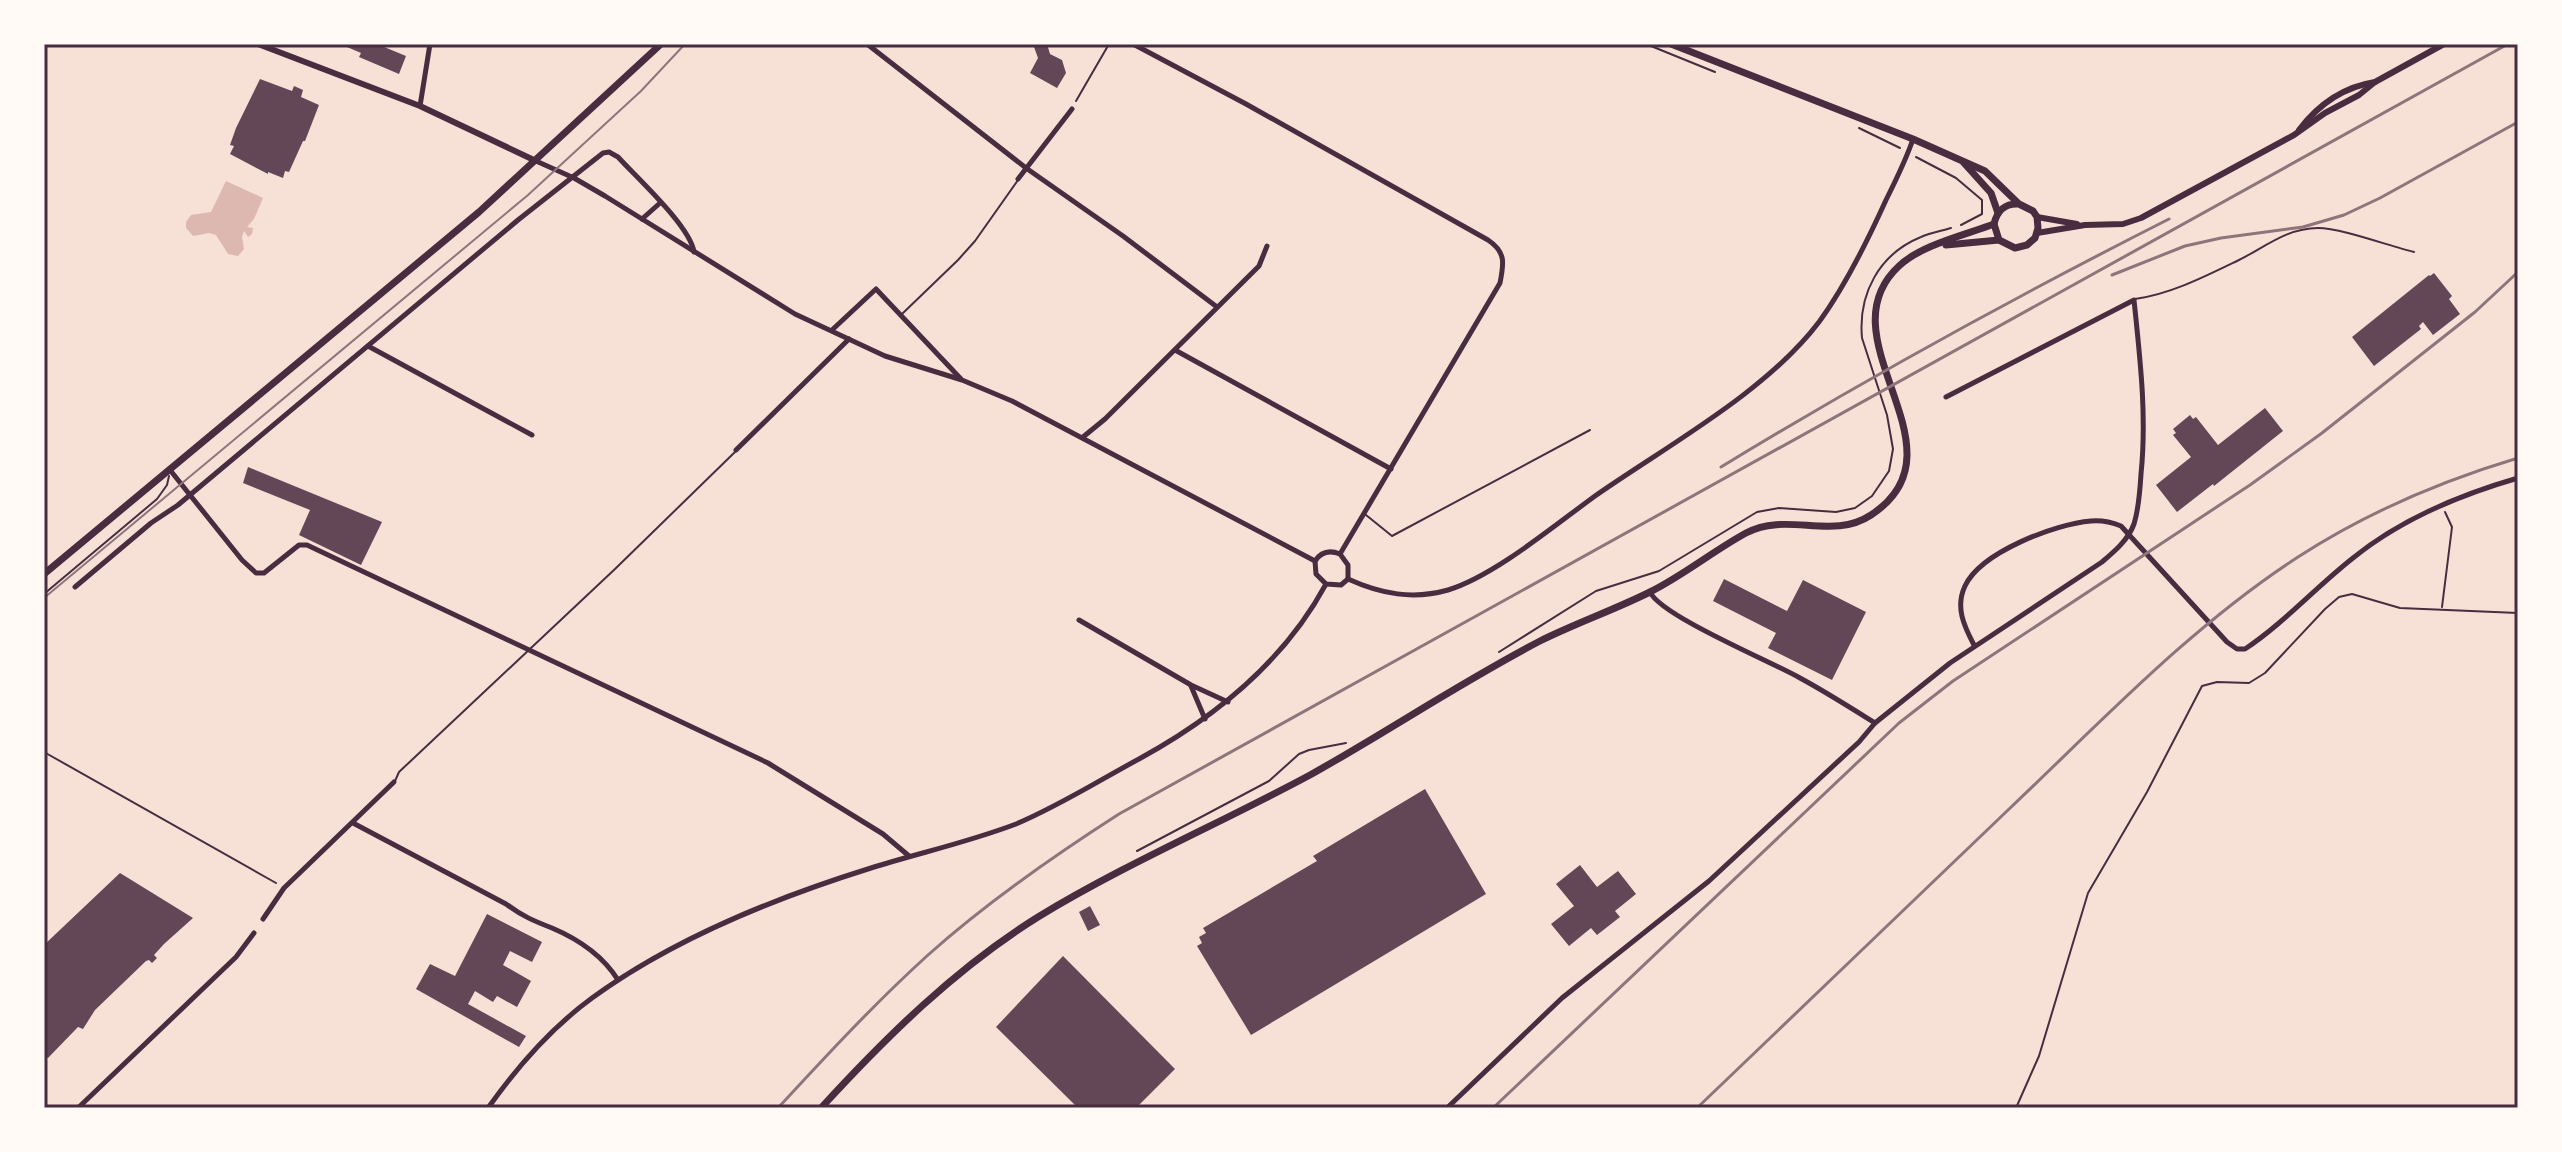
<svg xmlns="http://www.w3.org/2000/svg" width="2562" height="1152" font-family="'Open Sans',sans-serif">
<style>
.water{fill:#dcb8b0}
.building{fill:#644757}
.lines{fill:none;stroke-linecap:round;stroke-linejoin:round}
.path{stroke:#4a2c40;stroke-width:2}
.service{stroke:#4a2c40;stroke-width:2}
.minor{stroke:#4a2c40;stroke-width:5}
.tertiary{stroke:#4a2c40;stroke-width:6}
.secondary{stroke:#4a2c40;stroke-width:6}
.primary{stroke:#4a2c40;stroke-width:7}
.tram{stroke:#8f747c;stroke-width:2}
.rail{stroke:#8f747c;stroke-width:3}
.neatline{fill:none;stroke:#4a2c40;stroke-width:3}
</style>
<rect width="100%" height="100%" fill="#f7e1d7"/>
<path class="water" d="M226,181L263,198L254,219L247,227L253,228L252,234L248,237L244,231L242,237L244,249L238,256L228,254L216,235L209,233L193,236L186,228V222L191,215L211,212Z"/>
<g class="building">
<path d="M340,44H377L406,56L399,74L359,57L361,53Z"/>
<path d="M1030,44H1047L1050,54L1062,60L1066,73L1057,88L1030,73L1038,58L1034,47Z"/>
<path d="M260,79L292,91L294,86L303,90L301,97L319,105L305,141H303L289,172L285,171L283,178L268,172V174L230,154L234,146L230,145L236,128Z"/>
<path d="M2434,273L2452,296L2449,299L2460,314L2433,335L2423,322L2419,326L2421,329L2374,366L2352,337L2429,275L2430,276Z"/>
<path d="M2265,408L2283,431L2214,486L2213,484L2177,512L2156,485L2191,457L2173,435L2176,433L2173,429L2190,415L2193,419L2196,417L2218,445Z"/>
<path d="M248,467L382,522L361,565L299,535L310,510L243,483Z"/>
<path d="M1724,579L1787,611L1803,580L1866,612L1832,680L1768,648L1776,633L1713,601Z"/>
<path d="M1425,789L1486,894L1251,1035L1197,946L1202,943L1199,937L1206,933L1203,928L1317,861L1313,856Z"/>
<path d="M1580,865L1597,887L1618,871L1636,894L1615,911L1620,917L1597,935L1591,928L1569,946L1551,924L1574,906L1556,884Z"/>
<path d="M120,873L193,918L164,944L154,955L157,958L152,963L149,960L146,961L95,1010L83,1029L78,1027L48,1058L44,1055V945Z"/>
<path d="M1090,906L1100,925L1088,931L1079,912Z"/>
<path d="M487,914L542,942L532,962L510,951L503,965L531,981L517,1007L497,996L493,1002L475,991L468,1004L526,1036L519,1047L416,989L430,964L455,976Z"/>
<path d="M1063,956L1175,1069L1136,1108H1078L996,1027Z"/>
</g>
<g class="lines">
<g class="path">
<path d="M1646,44L1715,72"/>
<path d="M1076,101L1109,44"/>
<path d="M1859,128L1900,148"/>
<path d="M1916,157L1956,178L1982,200V214L1961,225"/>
<path d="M2442,607L2452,527L2445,512"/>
<path d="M1499,652L1596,591L1659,571L1757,512L1779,508L1836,512L1855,508L1872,496L1889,471L1893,449L1887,415L1862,338C1858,294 1879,254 1921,237C1930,233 1941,231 1951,228"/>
<path d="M44,752L276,883"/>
<path d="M1137,851L1269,781L1299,754L1309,750L1346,743"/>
<path d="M2016,1108L2039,1056L2088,893L2147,792L2202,686L2217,682L2249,683L2265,673L2325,609L2339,597L2352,594L2400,608L2518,613"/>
</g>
<g class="service">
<path d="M2135,299C2171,294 2206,276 2239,260C2265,247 2287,228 2318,228C2341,228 2389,246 2414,252"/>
<path d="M902,314L958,260L975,241L1018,180"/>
<path d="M1366,515L1392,536L1590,430"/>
<path d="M44,594L157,499L167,485L169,476"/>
<path d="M395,781L399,772L615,569L735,452"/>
</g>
<g class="minor">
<path d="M867,44L1026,168L1123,236L1217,307"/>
<path d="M1133,44L1246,104L1488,240C1506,252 1504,263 1500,283L1340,554"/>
<path d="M420,106L430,44"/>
<path d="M536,161L574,178L605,196L795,314L885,356L962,380L1012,401L1315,561"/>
<path d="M1018,179L1072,109"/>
<path d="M642,219L660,203"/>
<path d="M832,330L876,289L961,379"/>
<path d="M368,346L532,435"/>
<path d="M1175,350L1391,469"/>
<path d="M1083,437L1105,419L1259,266L1267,246"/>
<path d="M736,450L849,339"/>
<path d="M170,470L242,560L256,573H264L299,545H307L768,763L883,834L909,856"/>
<path d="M1315,561C1321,552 1330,550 1340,554L1348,565V579"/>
<path d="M1315,561L1316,574L1326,584L1341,585L1348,579"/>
<path d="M1348,579C1381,594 1413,600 1448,590C1494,576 1555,525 1595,496C1668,445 1766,392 1819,322C1846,285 1867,242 1886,200C1896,180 1906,160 1913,139"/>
<path d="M75,587L151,523L178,505L518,220L603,153L609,152L618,157C637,178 690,226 694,252"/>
<path d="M1650,592C1661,616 1772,662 1800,678C1826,692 1851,708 1875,723"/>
<path d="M1079,620L1191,685L1228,702"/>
<path d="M1974,645C1964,626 1955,607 1965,586C1981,552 2055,524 2091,521C2102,520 2111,522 2121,526L2227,642L2237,649H2245C2284,623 2316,587 2353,558C2401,519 2459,495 2518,478"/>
<path d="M1191,686L1205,719"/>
<path d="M353,823L506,904C522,916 534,921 552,928C578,939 603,956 618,980"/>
<path d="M263,919L284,888L394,782"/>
<path d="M78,1108L236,957L254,933"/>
<path d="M488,1108C517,1067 551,1028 592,998C674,938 775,898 871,868C919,853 969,842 1016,824C1059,806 1098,781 1139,759C1216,717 1284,662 1326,584"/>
<path d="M1447,1108L1562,998L1709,881L1859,742L1875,723L1950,663L2102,562C2115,551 2128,540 2134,524C2139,508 2140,490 2141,474C2147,416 2140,358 2134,300L1946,397"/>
</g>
<g class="tertiary">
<path d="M2299,130C2318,105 2343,87 2375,82"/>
<path d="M2037,217L2077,224"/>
<path d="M2037,233L2085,225L2123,224L2141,218L2294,135L2325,113L2359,95L2375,82L2444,44"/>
</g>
<path class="secondary" d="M258,44L420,106L536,161"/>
<g class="primary">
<path d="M1671,44L1913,139L1985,171L2019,204L2033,211L2037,217L2038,228L2035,238L2027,245L2015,248L1999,240L1994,224C1997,210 2006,203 2019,204"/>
<path d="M1964,163L1991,193L1998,213"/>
<path d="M1946,245L1999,240"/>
<path d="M44,574L479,212L661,44"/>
<path d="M821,1108C886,1037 956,968 1038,917C1125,864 1221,823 1310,775C1387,732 1461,682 1540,641C1576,623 1614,610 1650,592C1684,575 1713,551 1746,533C1787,511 1832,541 1871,515C1972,449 1820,339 1899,266C1921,245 1965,235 1994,224"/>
</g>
<path class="tram" d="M44,598L528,195L641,91L685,44"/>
<g class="rail">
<path d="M2112,275L2185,246L2221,238L2303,227L2344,215L2380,198L2518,122"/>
<path d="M1721,467C1867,378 2017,296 2169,219"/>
<path d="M778,1108C826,1056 875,1003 928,955C987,902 1052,857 1119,814L2508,44"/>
<path d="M1493,1108L1899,723L1953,681L2250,485L2322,433L2475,312L2518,272"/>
<path d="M1697,1108C1800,1009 1904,910 2007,811C2100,723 2190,627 2298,557C2366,513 2441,481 2518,458"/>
</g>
</g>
<rect width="2562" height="1152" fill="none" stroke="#fffaf5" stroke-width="92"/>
<rect x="46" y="46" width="2470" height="1060" class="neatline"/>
</svg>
